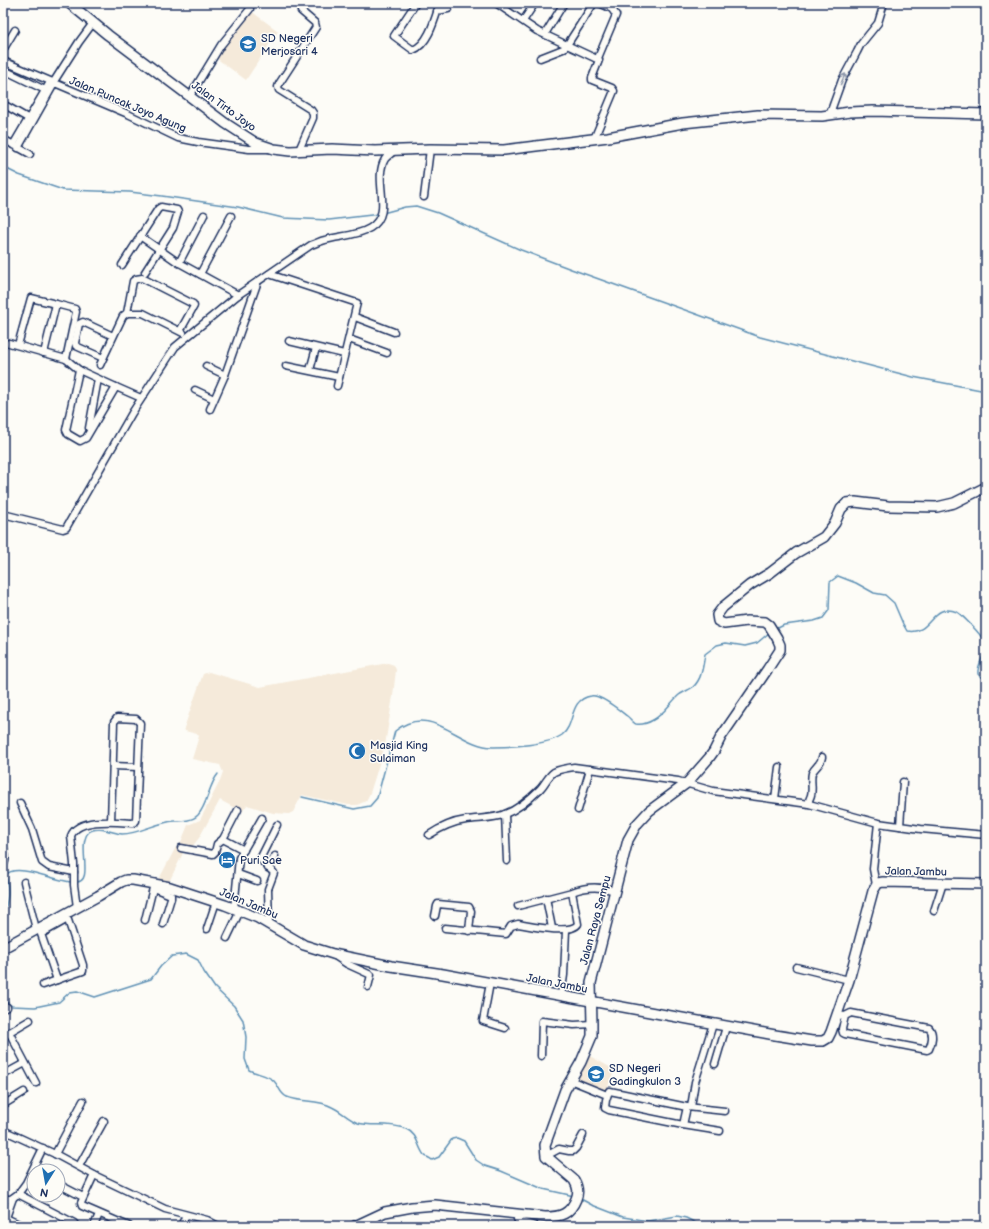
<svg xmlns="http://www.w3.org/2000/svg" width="989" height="1229" font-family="'Balsamiq Sans',sans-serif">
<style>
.built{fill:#f5eada}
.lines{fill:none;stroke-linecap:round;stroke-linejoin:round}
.stream{stroke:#5f91b5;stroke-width:1.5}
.street-casing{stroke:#1b2f5e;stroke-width:9}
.secondary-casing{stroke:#1b2f5e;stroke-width:12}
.street{stroke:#fdfcf7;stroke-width:6}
.secondary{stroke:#fdfcf7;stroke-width:9}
.oneway{stroke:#8c96aa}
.labels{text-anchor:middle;stroke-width:3;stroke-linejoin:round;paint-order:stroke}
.poi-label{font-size:11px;fill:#1b2f5e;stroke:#fdfcf7;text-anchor:start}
.street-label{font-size:11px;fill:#1b2f5e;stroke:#fdfcf7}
</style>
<rect width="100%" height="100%" fill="#fdfcf7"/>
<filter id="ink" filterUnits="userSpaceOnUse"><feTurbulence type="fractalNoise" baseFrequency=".025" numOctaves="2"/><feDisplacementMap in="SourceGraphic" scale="8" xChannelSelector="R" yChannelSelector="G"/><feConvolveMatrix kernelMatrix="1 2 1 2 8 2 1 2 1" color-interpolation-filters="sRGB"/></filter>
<g filter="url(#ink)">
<g class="built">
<path d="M251,11L278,31L246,80L216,58Z"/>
<path d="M388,663L394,665L396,670L393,696L385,745L370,793L366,801L357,805H348L302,795L293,812L289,814L273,813L247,805L242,812L220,800L199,838L187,853H183L169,882L159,879L176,847H179L188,825L200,820L219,783L223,772L220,765L192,759L199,736L197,734L185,731L184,728L203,674L209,672L260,687Z"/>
<path d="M588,1055L615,1070L606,1091L575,1079Z"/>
</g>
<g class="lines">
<g class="stream">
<path d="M3,167L19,175L63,190L130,192L162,196L238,207L283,218L329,220L380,214"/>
<path d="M383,213L405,207L416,206L438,213L521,250L571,269L760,337L913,377L986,391"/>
<path d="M776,629L784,625L814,621L823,618L829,610L830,582L838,576L856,583L874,593L885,595L894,603L903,624L907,631C932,636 931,601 957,612C962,615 967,621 971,625C977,631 985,639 985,648C986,656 977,662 978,674L981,677H986"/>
<path d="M302,797L354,809L370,806L377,798L395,731C432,701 459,748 494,747C510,747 548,745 562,735C576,724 568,700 591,696C600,694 619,710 627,716C630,718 633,723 636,724C642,725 648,723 653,720C663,715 671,702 679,695C683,692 689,690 693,687C696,685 700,678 701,674C703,668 704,660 705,654L717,645L726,643L745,646L757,643L769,633"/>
<path d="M76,882C95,882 76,844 89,832C97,825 113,833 122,834C140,834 156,822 175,821C183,821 192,821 198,815C208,804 208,786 218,774"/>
<path d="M3,915C9,900 9,890 6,875C16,862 58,882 72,882"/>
<path d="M3,999L12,1006L35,1007L59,1002L70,992L77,991L95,997L151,979L161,966L172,956L186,954L198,960L204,972L215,988L234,1006L243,1020L246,1037L245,1059L249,1070C257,1074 268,1075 274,1081C279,1086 280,1094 287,1097C301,1103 318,1099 332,1107C341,1111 348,1119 358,1123C372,1127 389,1122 406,1129C418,1134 417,1146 424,1155C426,1157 430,1158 432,1160L439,1157L452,1139L457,1138L464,1141L476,1160L485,1166L501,1171L543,1189L574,1196"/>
<path d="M579,1198L592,1205L623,1217L648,1221L677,1216L686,1218L702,1226"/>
</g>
<defs>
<g id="street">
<path d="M416,3L394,36L413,50C429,44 435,18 440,3"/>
<path d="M496,3L537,31L599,60L592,78V80L612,88L614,91L594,139"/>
<path d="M979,3L986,7"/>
<path d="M437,11L448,9L450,3"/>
<path d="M523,21L535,3"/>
<path d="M545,34L564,3"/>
<path d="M3,50L15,30"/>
<path d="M540,58L563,49L567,45L594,3"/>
<path d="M598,58L616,15L612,9L599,3"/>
<path d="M3,61L128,114L178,138L198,142L249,149H268"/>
<path d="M6,71L45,90"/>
<path d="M53,83L79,42L93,23"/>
<path d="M190,96L221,45L250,9"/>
<path d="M3,104L31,120"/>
<path d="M829,116L842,80L857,52L861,44L878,23L884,3"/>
<path d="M3,139L30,154"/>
<path d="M13,145L50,82"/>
<path d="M18,148L54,84"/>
<path d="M299,150L313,118V113L311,110L279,90L278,87L279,84L316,27L315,23L301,11L305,3"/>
<path d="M424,197L430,149"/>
<path d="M140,236L176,261L238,295"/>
<path d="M179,263L204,215"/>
<path d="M122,265L158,209L161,207L177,210L178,212L173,228L145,272"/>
<path d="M200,274L231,216"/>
<path d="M269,274L357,303L337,386"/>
<path d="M127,313H143L183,333"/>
<path d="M355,317L394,332"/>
<path d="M349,339L387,353"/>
<path d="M289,341L344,354"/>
<path d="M9,343L66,359"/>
<path d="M18,345L31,298L56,304"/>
<path d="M44,353L56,304L75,309L76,312L66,359L79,370L116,387"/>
<path d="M103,358L76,346L75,343L79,324L83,322L113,336"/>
<path d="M100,365L123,316L127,313L133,281L136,279L142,278L193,304L194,306L180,331"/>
<path d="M206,366L225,375"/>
<path d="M286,366L339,377"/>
<path d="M79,370L66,430L68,434L80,441L86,438L116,387L141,398"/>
<path d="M310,370L316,348"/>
<path d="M195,390L214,399"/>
<path d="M210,409L225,375L257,284"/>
<path d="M89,428L98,379"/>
<path d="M3,514L63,529L66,528L132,413L175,347L238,295L311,245C315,244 320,241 325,240C339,236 357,236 370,228C395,213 372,181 385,159C387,156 391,154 394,151"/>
<path d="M113,766L138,767"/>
<path d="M775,799L779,767"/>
<path d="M20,803L32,829L42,862L49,867L74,872"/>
<path d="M809,804C808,800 810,799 811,795C813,788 810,780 812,773C815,766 821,765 822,757"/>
<path d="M578,810L590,769"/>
<path d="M505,814L507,861"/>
<path d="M900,826L903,782"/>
<path d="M429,835C441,827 452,822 466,820C479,818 493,819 505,814C518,809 531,798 540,789C545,784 548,776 554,772C560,769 567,768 574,767L678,781L713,791L809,804L878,823L921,829L986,835"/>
<path d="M223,839L238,810"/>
<path d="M3,844C4,851 8,859 3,865"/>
<path d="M181,848L213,854L215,852L217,844L223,839L244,850"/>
<path d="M268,868L275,856"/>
<path d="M238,874L257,881"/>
<path d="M24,882L36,929"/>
<path d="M876,885L873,869L878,823"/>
<path d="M153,888L171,895V898L163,924"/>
<path d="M572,892C587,886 600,886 615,891"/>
<path d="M546,898L552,928"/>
<path d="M77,907L74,885V864L71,836C78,817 118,822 133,823L136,821L140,723L136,719L117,718L114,722L111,822"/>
<path d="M234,909L239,858L262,818"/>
<path d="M934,911L943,883"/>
<path d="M435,916L437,906L438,904L469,907L471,911L469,931"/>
<path d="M145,920L154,884"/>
<path d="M269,924L268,889L274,873L260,859L277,825"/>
<path d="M39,927L41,934L57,980L83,971V965L68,920H66L41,934"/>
<path d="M445,928L506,934L511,926L518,924C530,926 571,935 578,924L572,892L518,906"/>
<path d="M207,929L216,902"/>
<path d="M227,938L240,911"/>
<path d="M335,956L347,964L371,975L368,987"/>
<path d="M796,967L849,980"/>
<path d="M490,983L483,1021L505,1028"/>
<path d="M43,985L57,980"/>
<path d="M561,996L564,975L566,930"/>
<path d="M3,1009L7,1007"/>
<path d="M837,1015L845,1016L851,1013L929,1028C934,1033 932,1043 929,1049L927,1050L845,1034L843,1033L842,1029L845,1016"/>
<path d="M9,1032L36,1083"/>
<path d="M3,1036L30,1020"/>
<path d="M541,1056L542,1021L574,1025L592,1024"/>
<path d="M715,1064L726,1027"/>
<path d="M3,1075L25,1063"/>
<path d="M570,1080L607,1095"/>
<path d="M3,1105L24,1092"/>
<path d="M691,1107L695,1082L713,1024"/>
<path d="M683,1125L687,1107"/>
<path d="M3,1130L55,1154L94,1175L165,1209L207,1220L218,1226"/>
<path d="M720,1131L683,1125L609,1110L605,1108L606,1100L609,1091H610L687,1107L725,1111"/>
<path d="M55,1154L83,1101"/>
<path d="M546,1156L559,1149L569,1151H573L576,1148L583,1135"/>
<path d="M79,1166L104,1121"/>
<path d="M94,1175L81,1203L82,1206L119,1222L118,1226"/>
<path d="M58,1184L83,1197"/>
<path d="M18,1194L74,1223L76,1226"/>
<path d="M3,1199H11L18,1194L26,1183L43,1148"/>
<path d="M3,1207L6,1200"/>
<path d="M518,1214L517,1219L518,1221L535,1226"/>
<path d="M6,1218L23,1226"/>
<path d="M119,1222L129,1226"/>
<path d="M3,1226L13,1198"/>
<path d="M94,1226L99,1214"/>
<path d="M181,1226L186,1215"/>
</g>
<g id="secondary">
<path d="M69,3L108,35L225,123L256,143L274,149L290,151L332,149L375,151L430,149L504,150L608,137L683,123L758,115L822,116L850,112L873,111L986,114"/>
<path d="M3,948L98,896L121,882L126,880H133L170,887L225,905L258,918L304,945L333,954L391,966L443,974L775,1035L812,1041H823L828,1038L831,1032L849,980L873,891L878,883L883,882L986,884"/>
<path d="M355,1226L385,1212L412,1207L435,1205L545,1217C561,1217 570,1214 576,1199C579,1192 578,1187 574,1180L546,1156L545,1145L565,1090L581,1062L592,1036V1024L591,983L628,840L637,824L649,811L687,783L709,758L714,751L721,737L767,670L780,650V645L777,638L769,625L765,622L747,621L724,624L718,621L717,615L723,607L750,585L770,573L796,553L824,537L835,523L841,509L847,503L855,502L888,506L937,507L954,503L986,487"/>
</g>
</defs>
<use href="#street" class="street-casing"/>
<use href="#secondary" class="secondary-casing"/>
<use href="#street" class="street"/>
<use href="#secondary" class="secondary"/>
</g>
<defs><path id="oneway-shaft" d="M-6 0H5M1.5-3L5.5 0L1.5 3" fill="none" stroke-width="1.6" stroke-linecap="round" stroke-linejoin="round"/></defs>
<use class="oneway" href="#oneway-shaft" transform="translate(843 79) rotate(-66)"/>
</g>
<defs>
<symbol id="school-disc" viewBox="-11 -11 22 22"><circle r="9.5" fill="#1f6fb2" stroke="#fdfcf7"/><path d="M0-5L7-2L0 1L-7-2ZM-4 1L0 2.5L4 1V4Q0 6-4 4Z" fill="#fff"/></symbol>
<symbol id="mosque-disc" viewBox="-11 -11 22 22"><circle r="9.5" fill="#1f6fb2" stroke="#fdfcf7"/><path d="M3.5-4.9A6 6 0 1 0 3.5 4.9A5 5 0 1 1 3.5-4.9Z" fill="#fff"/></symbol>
<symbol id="hotel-disc" viewBox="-11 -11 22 22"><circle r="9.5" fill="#1f6fb2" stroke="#fdfcf7"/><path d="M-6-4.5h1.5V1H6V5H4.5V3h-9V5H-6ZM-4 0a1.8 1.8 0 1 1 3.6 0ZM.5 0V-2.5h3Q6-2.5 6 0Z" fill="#fff"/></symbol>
</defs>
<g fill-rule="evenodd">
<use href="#school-disc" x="238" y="34" width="20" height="20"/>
<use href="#mosque-disc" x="347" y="741" width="20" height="20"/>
<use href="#hotel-disc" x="217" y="850" width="20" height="20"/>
<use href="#school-disc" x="586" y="1064" width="20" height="20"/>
</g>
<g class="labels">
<g class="poi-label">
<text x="261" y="42">SD Negeri<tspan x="261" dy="13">Merjosari 4</tspan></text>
<text x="370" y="749">Masjid King<tspan x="370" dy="13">Sulaiman</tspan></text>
<text x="240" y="864">Puri Sae</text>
<text x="609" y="1072">SD Negeri<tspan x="609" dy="13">Gadingkulon 3</tspan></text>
</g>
<g class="street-label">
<text transform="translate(128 104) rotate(23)" y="4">Jalan Puncak Joyo Agung</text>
<text transform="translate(224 106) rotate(36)" y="4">Jalan Tirto Joyo</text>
<text transform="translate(916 871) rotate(1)" y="4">Jalan Jambu</text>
<text transform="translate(249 903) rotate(23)" y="4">Jalan Jambu</text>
<text transform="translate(595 920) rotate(-75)" y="4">Jalan Raya Sempu</text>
<text transform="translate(557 983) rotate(11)" y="4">Jalan Jambu</text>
</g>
</g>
<rect width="989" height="1229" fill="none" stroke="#fdfcf7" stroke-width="16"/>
<rect x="8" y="8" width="973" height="1213" fill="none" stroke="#1b2f5e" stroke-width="1.5" filter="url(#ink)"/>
<g transform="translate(46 1183) rotate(191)"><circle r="19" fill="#fdfcf7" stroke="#a3aaba"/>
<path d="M0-3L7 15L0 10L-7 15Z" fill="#1f6fb2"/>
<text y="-6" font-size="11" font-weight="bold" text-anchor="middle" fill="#1b2f5e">N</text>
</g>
</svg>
